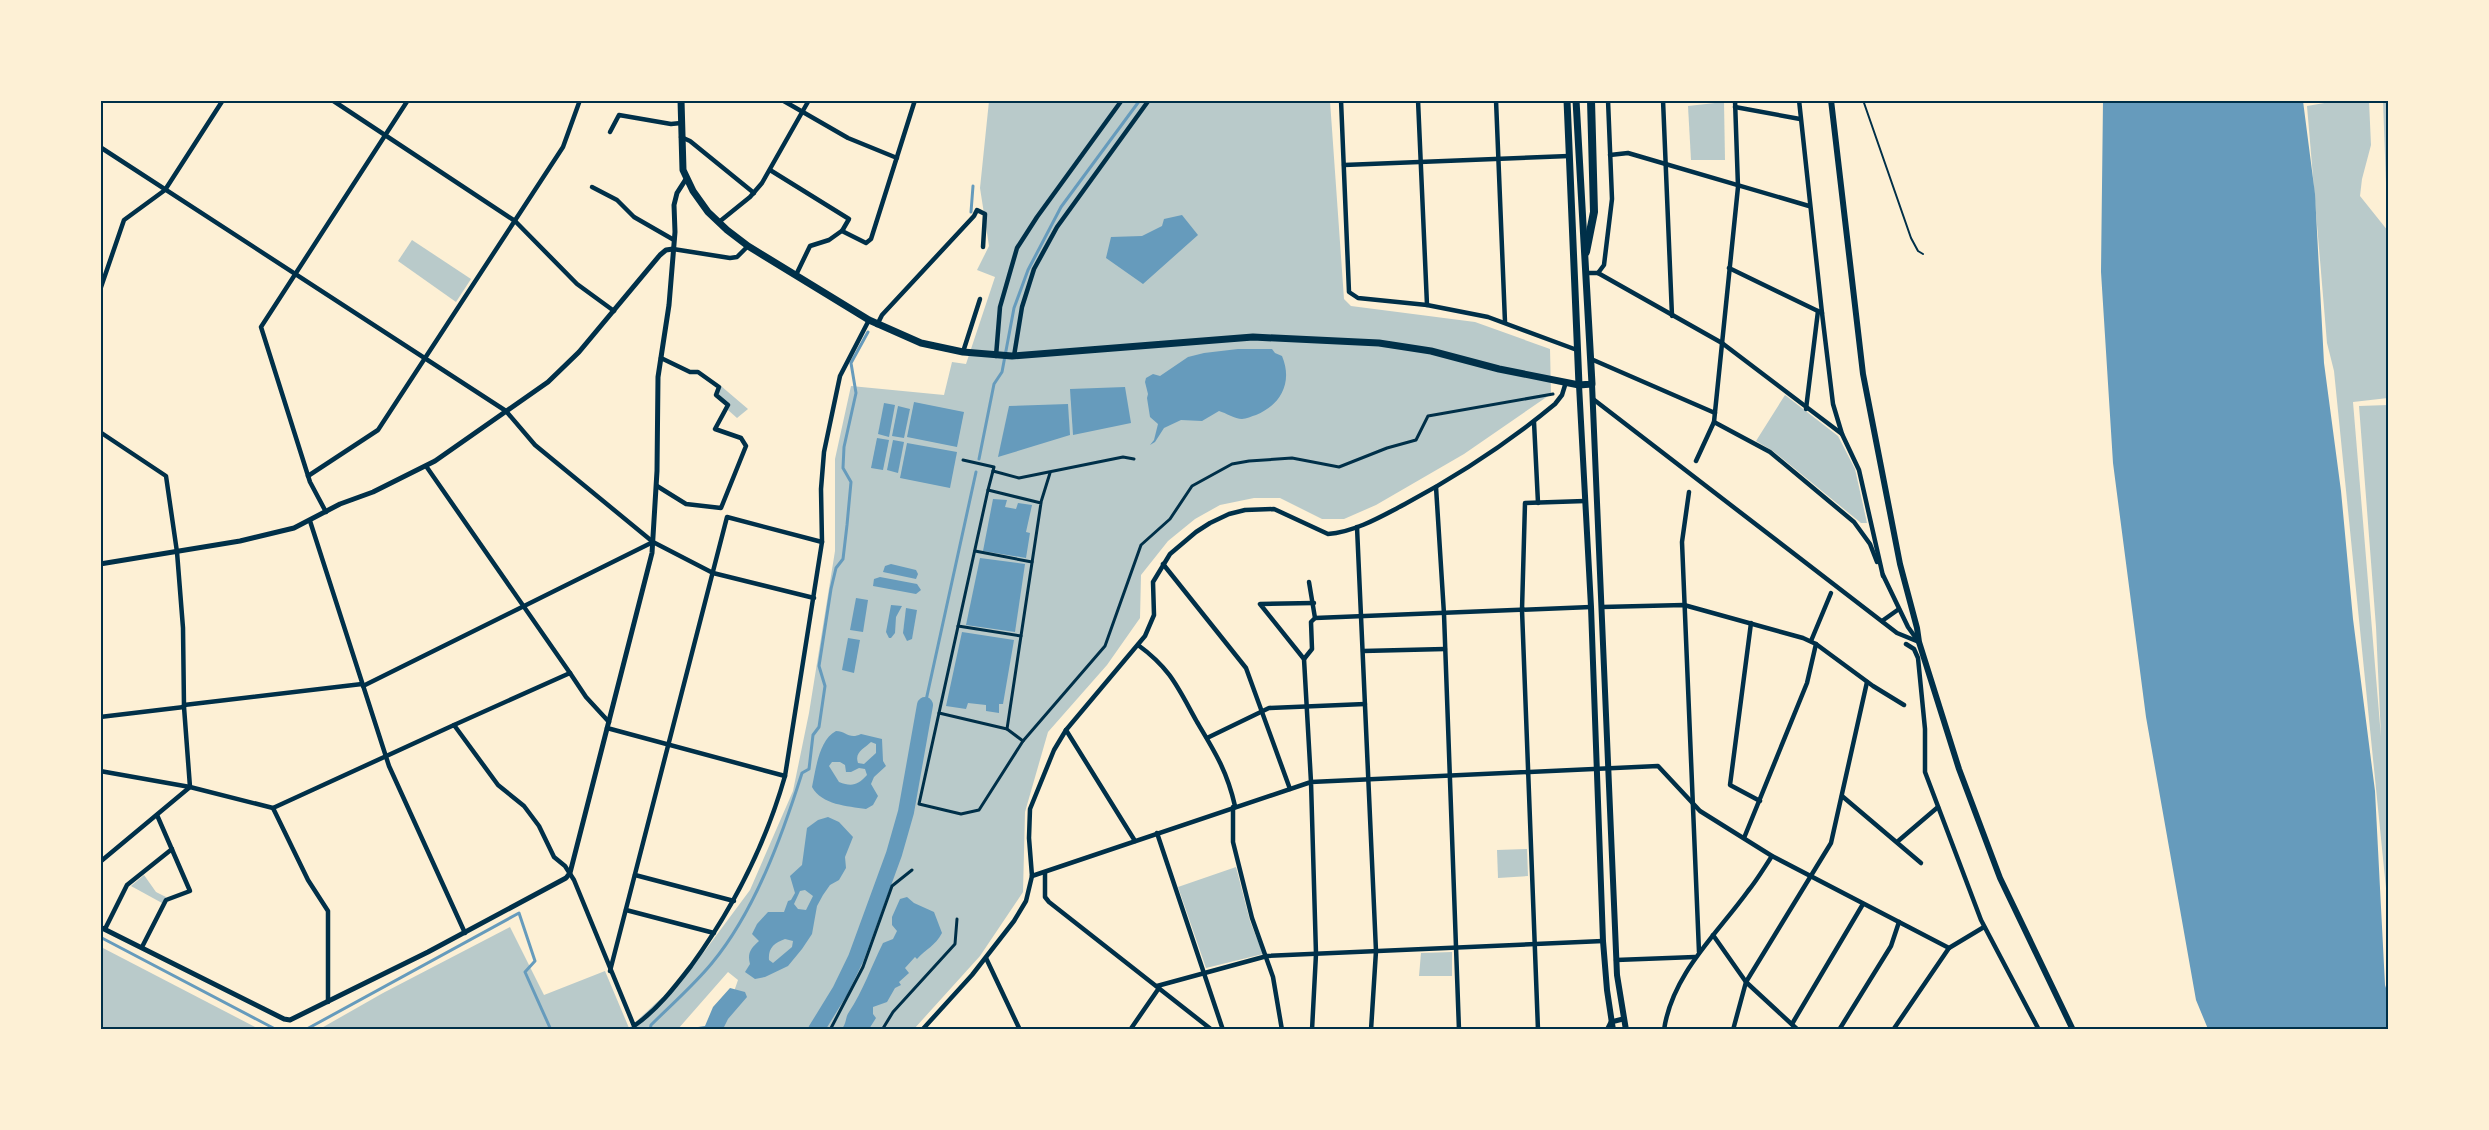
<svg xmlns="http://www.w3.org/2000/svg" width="2489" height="1130" font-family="Lato,sans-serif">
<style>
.green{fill:#b9caca}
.water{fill:#669bbc;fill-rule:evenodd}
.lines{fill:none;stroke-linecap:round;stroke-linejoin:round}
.stream{stroke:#669bbc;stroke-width:3}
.river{stroke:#669bbc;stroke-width:16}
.service{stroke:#003049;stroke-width:2}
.pedestrian{stroke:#003049;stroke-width:3}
.minor{stroke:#003049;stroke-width:4.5}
.tertiary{stroke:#003049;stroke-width:5}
.secondary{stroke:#003049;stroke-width:6}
.primary{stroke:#003049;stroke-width:7}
.trunk{stroke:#003049;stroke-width:8}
.neatline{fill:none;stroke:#003049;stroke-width:2}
</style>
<rect width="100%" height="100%" fill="#fdf0d5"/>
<g class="green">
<path d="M989,101H1330L1344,299L1351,306L1475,322L1550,349L1551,394L1464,454L1376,505L1344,519H1322L1280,498H1254L1220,505L1195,519L1168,541L1141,575L1140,618L1107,665L1048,732L1025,812L1023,892L980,956L914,1029H721L738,980L728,972L678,1029L318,1030L383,993L510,927L544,995L605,971L629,1028L670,990L704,952L750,890L793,791L809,713L835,551V459L851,386L944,395L952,362L966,364L995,277L977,270L989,246L980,188Z"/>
<path d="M2336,101H2369L2371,145L2362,179L2360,196L2388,231V398L2353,402L2381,737L2376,627L2359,406L2388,405V908L2334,371L2327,343L2307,106Z"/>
<path d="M2383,101H2388V184L2386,183Z"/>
<path d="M1724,102L1725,160H1691L1688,106Z"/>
<path d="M412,240L471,279L456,302L398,261Z"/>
<path d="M721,386L748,409L737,418L728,410L730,404L718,395Z"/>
<path d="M1785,395L1838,436L1855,469L1867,523H1861L1773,451L1756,441Z"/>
<path d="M1527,849L1528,876L1498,878L1497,850Z"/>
<path d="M1236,867L1250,921L1263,954L1206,968L1178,887Z"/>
<path d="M144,875L156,892L166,897L162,903L131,886Z"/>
<path d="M100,947H101L259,1029H101Z"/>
<path d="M1452,952V976H1419L1421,953Z"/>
</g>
<g class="water">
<path d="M2103,101H2303L2315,194L2324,363L2341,491L2353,619L2375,791L2385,985L2388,994V1029H2208L2196,1000L2146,717L2113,463L2101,272Z"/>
<path d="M1182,215L1198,235L1143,284L1106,258L1111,237L1142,236L1162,226L1164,219Z"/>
<path d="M1238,349H1272L1275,353L1282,356C1293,382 1281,405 1256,415C1252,416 1246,419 1242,419C1235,419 1226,413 1219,411L1202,421L1181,420L1164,428L1155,442L1150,445L1154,440L1158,424L1150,417L1147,398L1148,394L1145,382L1146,378L1153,374L1160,376L1188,357L1204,353Z"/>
<path d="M1125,387L1131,423L1073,435L1070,389Z"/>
<path d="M914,402L964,412L957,447L907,437Z"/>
<path d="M884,403L895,405L889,437L878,434Z"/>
<path d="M1068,404L1070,435L998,457L1009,406Z"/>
<path d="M898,406L910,409L904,438L892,436Z"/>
<path d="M877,438L889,440L883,470L871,468Z"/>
<path d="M893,440L904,442L898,473L887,470Z"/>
<path d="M907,443L957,452L950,488L900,478Z"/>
<path d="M993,499L1007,500L1005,507L1016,509L1018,503L1032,505L1026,532L1030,533L1026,558L983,551Z"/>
<path d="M980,558L1025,564L1015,632L966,625Z"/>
<path d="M891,564L916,570L918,574L916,579L883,572L885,566Z"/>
<path d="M880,577L917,584L921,590L916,594L873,586L874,579Z"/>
<path d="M856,598L868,600L863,632L850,630Z"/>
<path d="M891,605L902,606L896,617L895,633L891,638H889L886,632Z"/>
<path d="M906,608L917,610L912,639L907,641L903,633Z"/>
<path d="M962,632L1014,640L1003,704H999V713L986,711V705L968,703L966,709L946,706Z"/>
<path d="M848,638L860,640L854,673L842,670Z"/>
<path d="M836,731C846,731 849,740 861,734L882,739L883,761L886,766L874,777L871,784L878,796L873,805L866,809C847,806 822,805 812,787C816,768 819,740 836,731ZM871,742L876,744V753L864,764L858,763C854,752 865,748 871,742ZM832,762H840L845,765L846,772H851L859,768L865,769L867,775C858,785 852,787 839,782L829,766Z"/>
<path d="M828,817L839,822L853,837L845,857L846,868L839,880L830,885L823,895L817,906L812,934L802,949L788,966L765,977L755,979L745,972L750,964C747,953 751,948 759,941L752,934L757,924L768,912H784L788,901L791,900L795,893L790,876L802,865L807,828L818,820ZM805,890L813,896L806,910L798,909L794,904L800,891ZM785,939L793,941L792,947L773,963L769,960C768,948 774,943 785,939Z"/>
<path d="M907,897L914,903L934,912L942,933C935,946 926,949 917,959L915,957L905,968L909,973L899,982L901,985L895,988L887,1002L873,1007V1014L876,1018L869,1029H842C847,1022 845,1018 849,1012C863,991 871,967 883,943L893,939L897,931L892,925V917L900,899Z"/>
<path d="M730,988L745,992L747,997L728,1019L723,1029H684L705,1026L713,1007Z"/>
</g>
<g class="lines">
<g class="stream">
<path d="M971,212L973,186"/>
<path d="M979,459L994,384L1002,372L1014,308L1028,270L1061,207L1140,100"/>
<path d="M925,705L976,472"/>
<path d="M100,937L277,1030"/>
<path d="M305,1030L519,913L535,961L525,972L551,1030"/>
<path d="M650,1030L651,1025C671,1005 694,985 712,963C755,911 782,836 802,773L809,769L813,735L819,727L825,686L819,666L831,589L836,568L843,559L847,525L851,482L843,468L844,447L856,393L851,363L868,332"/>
</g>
<path class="river" d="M816,1030L840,991L856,958L894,854L906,812L925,705"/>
<path class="service" d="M1863,100L1911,238L1918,251L1923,254"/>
<g class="pedestrian">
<path d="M963,460L994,467L988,490"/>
<path d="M993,471L1019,478L1123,457L1134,459"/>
<path d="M988,490L1041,503L1007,729L1023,741L979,810L961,814L919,804Z"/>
<path d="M1041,502L1050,473"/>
<path d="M975,551L1032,562"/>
<path d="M958,626L1021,636"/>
<path d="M939,713L1007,729"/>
<path d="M1023,741L1105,646L1141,545L1170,519L1192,486L1232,464L1249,461L1292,458L1339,467L1387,448L1416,440L1428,416L1553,394"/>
<path d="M830,1030L863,967L892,886L912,870"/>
<path d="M882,1030L893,1012L955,944L957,919"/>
</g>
<g class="minor">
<path d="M332,100L515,221L577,284L614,311"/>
<path d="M782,100L848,138L897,158"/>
<path d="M1341,100L1349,292L1358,298L1427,305L1418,100"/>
<path d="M1496,100L1505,322"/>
<path d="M1663,100L1672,316"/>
<path d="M1799,100L1822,313"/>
<path d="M1735,107L1800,119"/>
<path d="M610,132L619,115L671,124L681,123"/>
<path d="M681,137L690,141L754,193"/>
<path d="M100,147L506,411L535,445L653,542L713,573L814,598"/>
<path d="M1610,155L1628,153L1809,206"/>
<path d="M1344,165L1569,156"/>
<path d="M770,170L849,219L842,231L866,243L871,239L915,100"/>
<path d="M592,187L617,200L634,217L674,240"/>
<path d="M719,222L750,197L762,183L809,100"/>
<path d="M673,249L730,258L737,257L748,246"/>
<path d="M1729,268L1822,313L1833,404L1842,434L1859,470L1883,576"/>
<path d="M1587,273H1598L1722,343L1842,434"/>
<path d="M1598,273L1604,265L1612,199L1608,100"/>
<path d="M796,275L810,246L829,240L843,230"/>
<path d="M100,290L124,220L165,190L223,100"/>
<path d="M1427,305L1488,317L1577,350"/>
<path d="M877,325L882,315L974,216L977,210L985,214L983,247"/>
<path d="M963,352L980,299"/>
<path d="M996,356L1000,307L1017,248L1037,217L1122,100"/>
<path d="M1014,356L1022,307L1034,269L1057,227L1149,100"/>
<path d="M1591,359L1715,413"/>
<path d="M1593,399L1897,633L1919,642"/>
<path d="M1806,409L1818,311"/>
<path d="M1534,422L1538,503"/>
<path d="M1714,422L1770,452L1854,522L1870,544L1877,562"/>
<path d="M100,432L166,476L177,552L183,628L184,707L190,787L100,862"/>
<path d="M1696,461L1714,422L1738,187L1735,100"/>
<path d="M426,466L570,673"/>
<path d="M308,476L378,430L563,147L580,100"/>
<path d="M657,486L686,504L721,508L746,446L741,438L715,429L728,405L716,395L719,387L698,372H690L661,358"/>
<path d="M1436,487L1444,614L1459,1030"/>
<path d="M1689,492L1682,542L1699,952"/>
<path d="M326,512L310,482L261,327L408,100"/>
<path d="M310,521L389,766L465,933"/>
<path d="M1357,527L1376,951L1371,1030"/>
<path d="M1163,564L1246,668L1290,789"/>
<path d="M1883,575L1908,627L1918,641"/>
<path d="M100,594V604"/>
<path d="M1602,607L1684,605L1803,638L1816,644L1873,686L1904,705"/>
<path d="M1315,618L1591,607"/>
<path d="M1882,621L1899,609"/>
<path d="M1751,623L1730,785L1760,801"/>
<path d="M1811,641L1831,593"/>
<path d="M1906,644L1914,649L1918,658L1925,729V772L1981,920L2039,1030"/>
<path d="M1138,645C1171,669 1178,688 1197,722C1215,752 1227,771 1235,806"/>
<path d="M1363,651L1445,649"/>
<path d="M1304,659L1312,649L1311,622L1315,618L1309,582"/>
<path d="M363,686L653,542"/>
<path d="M184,705L362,684"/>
<path d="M100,717L184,707"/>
<path d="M454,725L570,673L586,697L609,722"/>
<path d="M607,728L785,776"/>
<path d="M1066,730L1135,841"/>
<path d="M1207,738L1269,708L1365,704"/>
<path d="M100,771L190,787L273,808L454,725L498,785L524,806L539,826L554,857L565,866L574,880L634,1026C657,1010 674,988 691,966C734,907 765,846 785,776L822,542L821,489L824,452L840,376L869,320"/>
<path d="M1842,796L1921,863"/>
<path d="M1233,807V842L1252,918L1273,977L1282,1030"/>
<path d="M273,808L308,880L328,911V1002"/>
<path d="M1157,833L1223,1030"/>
<path d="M1744,838L1807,683L1816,644"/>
<path d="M1897,842L1938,807"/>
<path d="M1045,873V897L1049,902L1212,1030"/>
<path d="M635,875L734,901"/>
<path d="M1032,876L1311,782L1304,659L1260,604L1314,603"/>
<path d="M626,910L714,933"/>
<path d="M105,929L127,885L172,849"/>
<path d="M1713,935L1746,982L1798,1030"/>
<path d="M142,947L166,900L190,891L157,815"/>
<path d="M986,958L1020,1030"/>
<path d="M1616,960L1695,957"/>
<path d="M610,971L727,517L822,542"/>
<path d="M1157,986L1267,956L1603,941"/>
<path d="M1792,1024L1863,904"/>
<path d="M922,1030L972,975L1014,921L1026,901L1032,876L1029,838L1030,809L1054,750L1066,730L1145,636L1154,615L1153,582L1170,554L1196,532L1210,523L1229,514L1245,510L1274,509L1328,534C1355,532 1382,516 1405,504C1459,475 1508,443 1555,404L1562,395L1566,382"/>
<path d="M1130,1030L1159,988"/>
<path d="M1312,1030L1316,954L1311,782L1658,766L1700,811L1772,856L1949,948L1984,927"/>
<path d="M1538,1030L1522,610L1525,503L1585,501"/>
<path d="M1664,1030C1672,974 1717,934 1748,891C1757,880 1764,868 1772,856"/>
<path d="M1733,1030L1746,982L1831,843L1867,682"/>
<path d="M1839,1030L1891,946L1899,922"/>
<path d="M1893,1030L1949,948"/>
</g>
<g class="tertiary">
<path d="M100,564L240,541L294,528L340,504L373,492L435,461L548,382L579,352L660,255L666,250L673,249"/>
<path d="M100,927L284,1019L290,1020L428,952L566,878L570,873L652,553L657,471L658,377L669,305L675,232L674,205L677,193L686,179"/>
<path d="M1607,1030L1611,1022L1623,1019"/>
</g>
<g class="secondary">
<path d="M1831,100L1863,374L1900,564L1917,628L1919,642L1959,769L2000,878L2073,1030"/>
<path d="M1592,384L1617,975L1626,1030"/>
<path d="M1579,385L1591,607L1603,941L1607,990L1613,1030"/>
</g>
<g class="primary">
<path d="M681,100L683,170L693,191L708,212L727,230L748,246L869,320L921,343L963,352L1012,356L1253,337L1379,343L1431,351L1499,369L1579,385L1592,384L1576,100"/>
<path d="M1567,100L1579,385"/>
</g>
<path class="trunk" d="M1586,252L1594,212L1591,100"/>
</g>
<rect width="2489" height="1130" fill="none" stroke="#fdf0d5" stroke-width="204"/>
<rect x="102" y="102" width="2285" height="926" class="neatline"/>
</svg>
